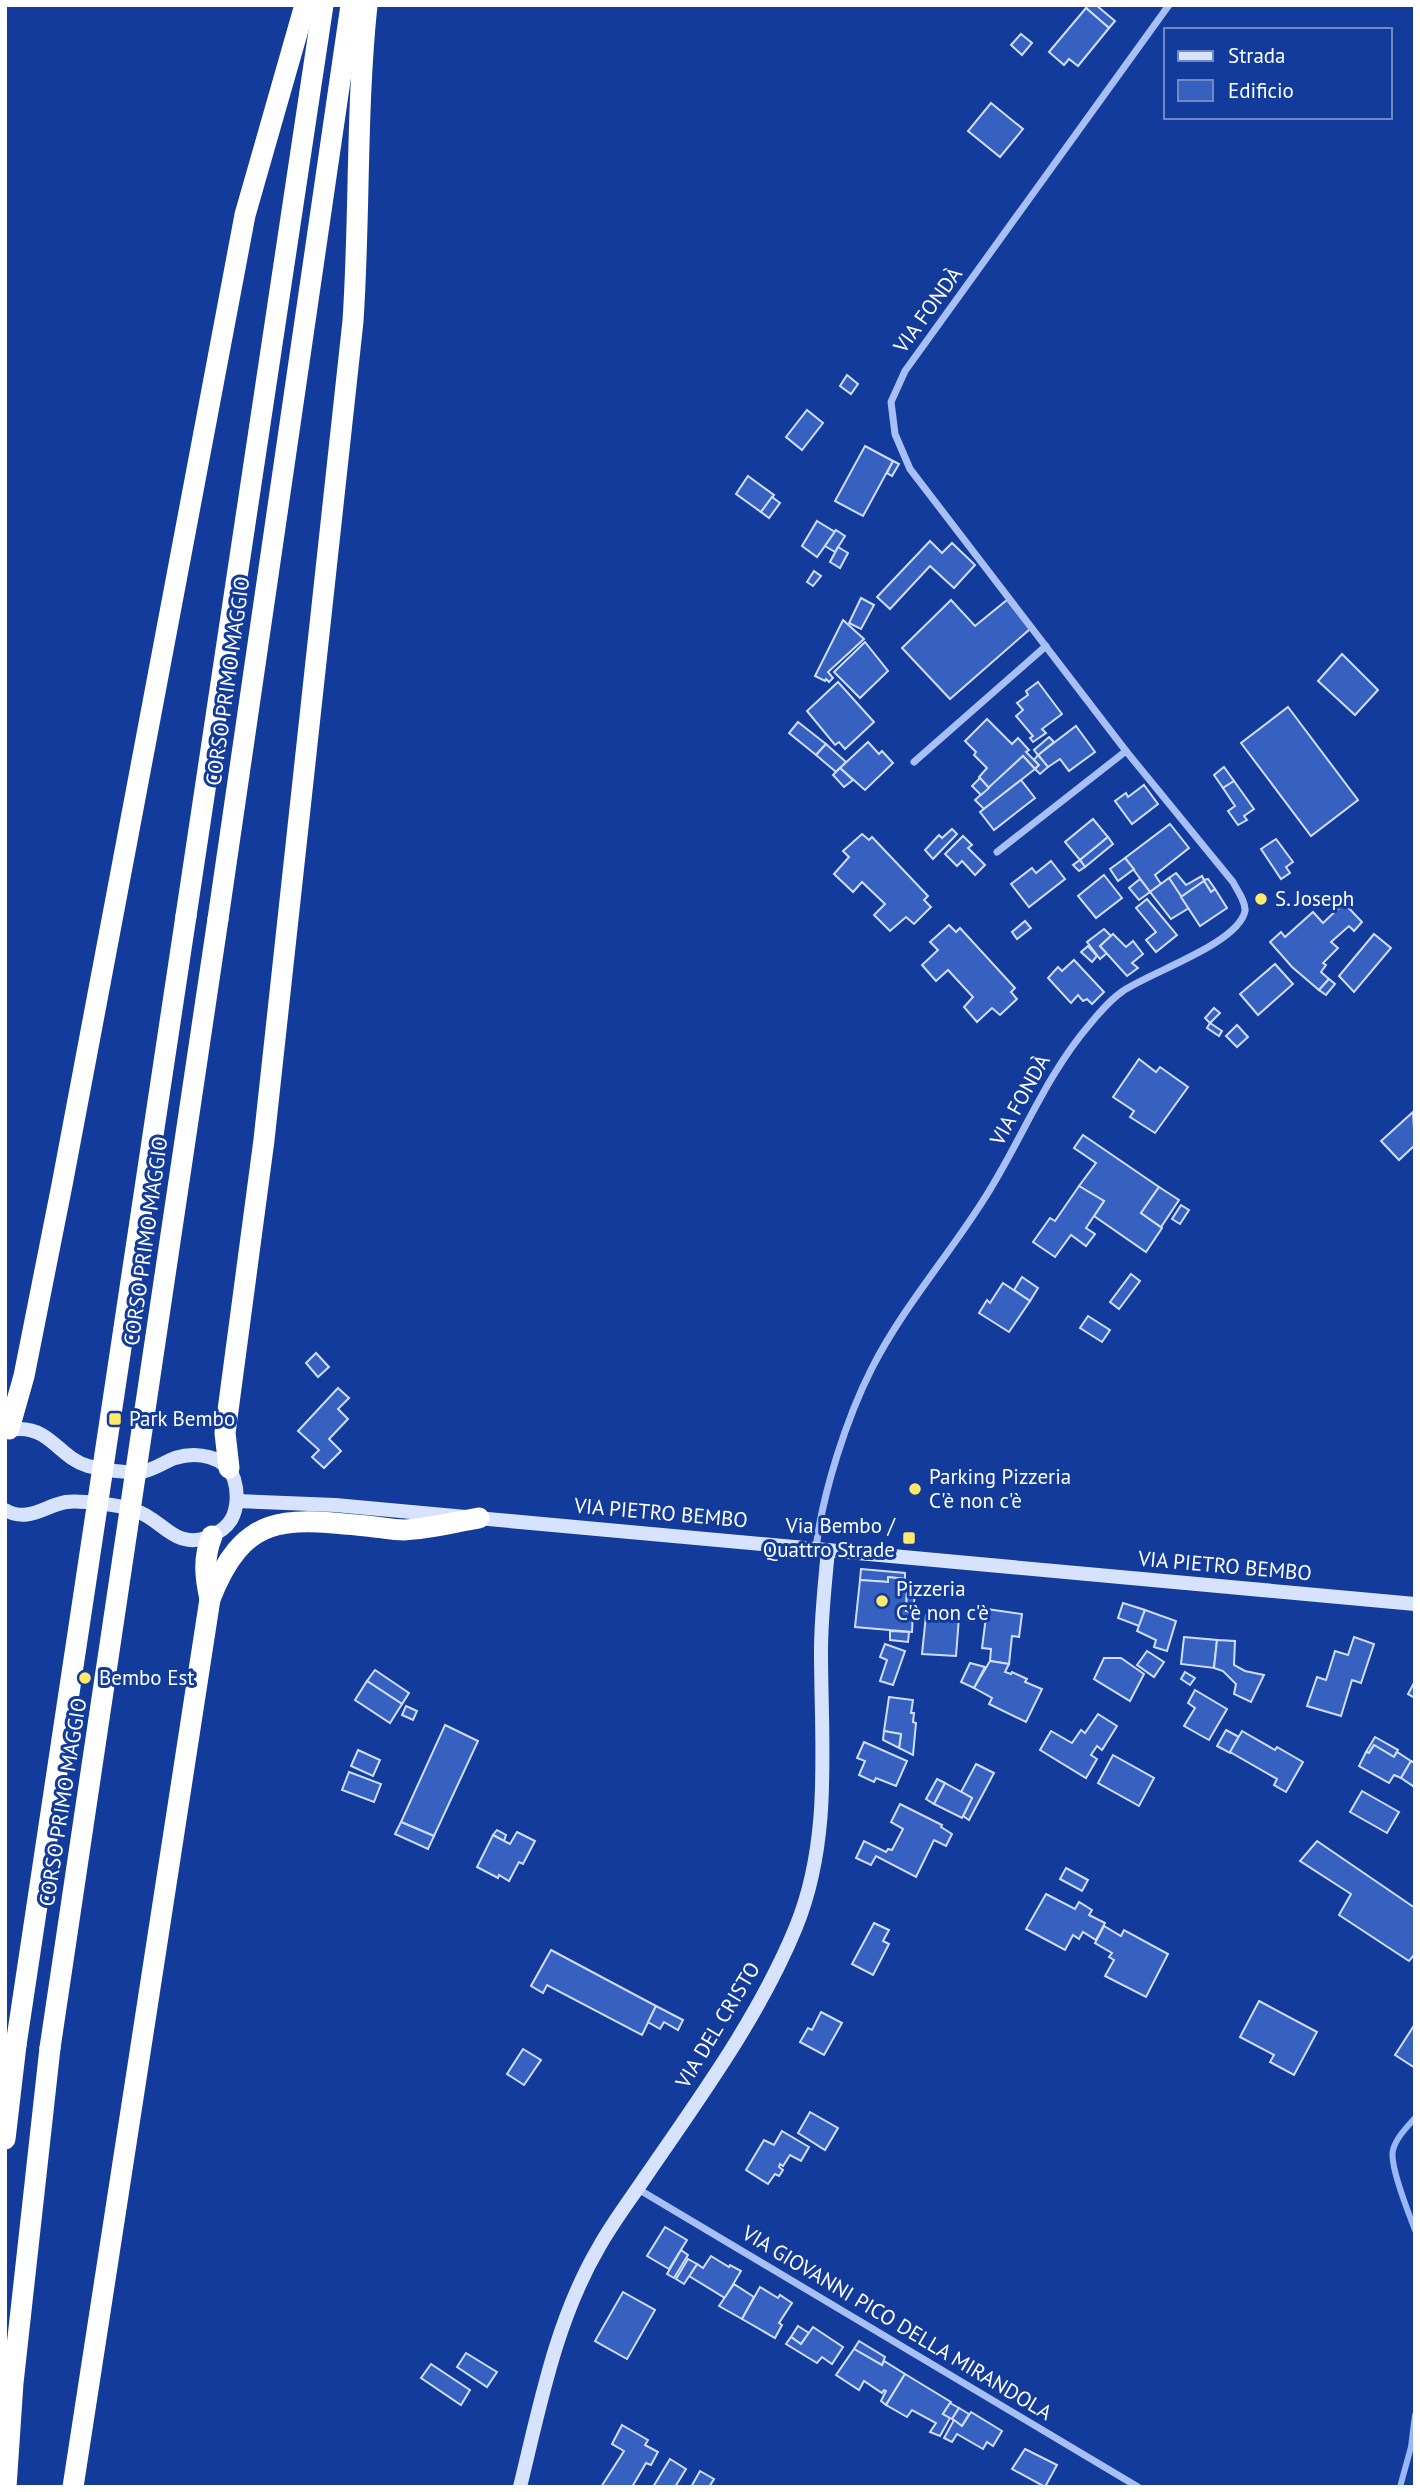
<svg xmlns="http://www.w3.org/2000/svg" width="1420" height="2492" font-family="'PT Sans',sans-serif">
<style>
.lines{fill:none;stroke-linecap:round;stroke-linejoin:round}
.stream{stroke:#9ab7f7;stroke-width:6}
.building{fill:#3761c1;stroke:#d0defd;stroke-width:2}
.street{stroke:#a7bff4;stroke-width:7}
.secondary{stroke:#d7e2fd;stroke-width:14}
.highway{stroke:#fff;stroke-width:21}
.highway-bridge{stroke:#fff;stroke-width:21}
.poi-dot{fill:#ffe96a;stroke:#133b9b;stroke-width:2.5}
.labels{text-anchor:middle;stroke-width:6;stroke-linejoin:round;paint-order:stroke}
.street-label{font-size:21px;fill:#fff;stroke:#133b9b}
.poi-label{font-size:21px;fill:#fff;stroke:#133b9b;text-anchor:start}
</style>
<rect width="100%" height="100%" fill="#133b9b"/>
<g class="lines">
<g class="stream">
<path d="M1415,2118C1407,2127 1396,2138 1393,2150C1389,2165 1409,2214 1415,2230"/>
<path d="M1400,2487L1411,2447L1415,2415"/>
</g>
</g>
<g class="building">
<path d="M1088,5H1096L1115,21L1109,28L1086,8Z"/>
<path d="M1086,8L1109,28L1078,66L1069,59L1064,65L1049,52Z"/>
<path d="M1021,34L1032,43L1022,55L1011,45Z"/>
<path d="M991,103L1023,129L1000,157L968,131Z"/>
<path d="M847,375L858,384L851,394L840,386Z"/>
<path d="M807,410L823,423L802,450L786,437Z"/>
<path d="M865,446L893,461L863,516L835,501Z"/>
<path d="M893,461L899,464L892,476L887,473Z"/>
<path d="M748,476L774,495L761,512L736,494Z"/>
<path d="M772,497L780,503L769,518L761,512Z"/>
<path d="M817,521L835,532L817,557L802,546Z"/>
<path d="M836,530L845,536L835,552L825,546Z"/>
<path d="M930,541L942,553L952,543L975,565L954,588L930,566L890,609L877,597Z"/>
<path d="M838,547L848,553L840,568L830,562Z"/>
<path d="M814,571L821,576L813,586L807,582Z"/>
<path d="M861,598L874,605L861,629L849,623Z"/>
<path d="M951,600L975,626L1007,600L1030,629L950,699L902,648Z"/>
<path d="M843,620L864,639L828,672L833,678L829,682L826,679L825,681L815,676Z"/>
<path d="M865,642L888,671L860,698L834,672Z"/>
<path d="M1342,654L1378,690L1355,715L1318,681Z"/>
<path d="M838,682L874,722L845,749L839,742L835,745L807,711Z"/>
<path d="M1038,682L1062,714L1042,729L1046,733L1033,742L1030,738L1033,736L1016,716L1023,710L1017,703L1028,695L1026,691Z"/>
<path d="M1288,707L1358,800L1311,836L1241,743Z"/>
<path d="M987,719L1012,744L1018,738L1029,750L1026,752L1039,765L1035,769L1023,756L989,788L979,777L987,768L974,755L976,752L965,741Z"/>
<path d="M798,722L826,744L816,755L789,733Z"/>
<path d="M1076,726L1095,752L1069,771L1060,759L1048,767L1038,755Z"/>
<path d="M1049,737L1054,742L1038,755L1034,750Z"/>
<path d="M868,742L879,754L882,751L893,763L865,790L840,768Z"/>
<path d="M826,744L846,762L836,772L816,755Z"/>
<path d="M1038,755L1048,767L1040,774L1035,769L1039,765L1034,760Z"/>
<path d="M1023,756L1035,769L984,809L975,800Z"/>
<path d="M1224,767L1234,781L1223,788L1214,775Z"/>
<path d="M840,768L853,780L844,787L833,775Z"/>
<path d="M980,778L989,788L981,795L972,786Z"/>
<path d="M1021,780L1035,798L994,830L980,812Z"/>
<path d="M1234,781L1254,809L1244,816L1247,820L1238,825L1228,811L1235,806L1223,788Z"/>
<path d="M1144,785L1158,804L1132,824L1115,801L1126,793L1128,797Z"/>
<path d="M1093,819L1108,837L1080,860L1065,842Z"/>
<path d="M1170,824L1189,848L1155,875L1161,884L1150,892L1125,858Z"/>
<path d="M952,829L957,834L933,859L925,850L939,835L942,838Z"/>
<path d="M862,834L869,840L872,837L928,896L924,900L931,907L914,924L906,917L890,931L874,915L885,904L862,882L853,892L834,874L849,857L843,851Z"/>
<path d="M963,836L972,845L968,848L985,865L975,875L962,861L957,866L945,854Z"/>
<path d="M1108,837L1113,844L1085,867L1080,860Z"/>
<path d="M1276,839L1293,862L1286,867L1290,873L1281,879L1261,849Z"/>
<path d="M1125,858L1134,869L1118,881L1110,869Z"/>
<path d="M1080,860L1085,867L1079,871L1073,865Z"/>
<path d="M1051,861L1065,879L1029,907L1011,884L1032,868L1036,873Z"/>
<path d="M1176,873L1186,885L1202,876L1204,880L1208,879L1215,889L1211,892L1204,881L1181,897L1169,878Z"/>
<path d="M1104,875L1122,898L1096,918L1078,896Z"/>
<path d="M1169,878L1189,908L1171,919L1150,892Z"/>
<path d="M1140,879L1150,892L1139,900L1129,888Z"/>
<path d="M1204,881L1211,892L1215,889L1227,908L1200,926L1181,897Z"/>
<path d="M1147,899L1177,935L1156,952L1146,940L1156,932L1136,908Z"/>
<path d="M1344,903L1362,922L1354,931L1349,926L1331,942L1338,948L1323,963L1326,965L1321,972L1329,979L1319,990L1292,967L1270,942L1281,932L1285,937L1313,912L1323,923Z"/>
<path d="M1025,921L1031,928L1017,939L1012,932Z"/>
<path d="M949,925L956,932L960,928L1015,988L1011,992L1017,999L1000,1015L992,1008L977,1022L964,1007L973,997L948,970L936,981L922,965L938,950L930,942Z"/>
<path d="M1104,929L1111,936L1100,946L1107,953L1100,959L1087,942Z"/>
<path d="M1113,934L1126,947L1133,941L1143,954L1132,963L1138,968L1127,976L1100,946Z"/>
<path d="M1374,934L1391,948L1354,992L1339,976Z"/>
<path d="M1088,946L1097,956L1092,962L1081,952Z"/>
<path d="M1074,960L1104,992L1092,1004L1087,999L1083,1001L1078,995L1071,1003L1048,978L1058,967L1062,971Z"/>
<path d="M1275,964L1293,984L1258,1015L1240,994Z"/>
<path d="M1329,979L1335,984L1326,995L1319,990Z"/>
<path d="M1214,1008L1220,1013L1210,1023L1205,1018Z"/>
<path d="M1210,1023L1222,1031L1219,1036L1207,1028Z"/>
<path d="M1237,1025L1248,1037L1237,1047L1226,1036Z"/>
<path d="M1139,1059L1156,1072L1160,1067L1188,1087L1155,1133L1130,1117L1134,1111L1113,1097Z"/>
<path d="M1413,1112L1415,1145L1399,1160L1381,1141Z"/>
<path d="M1083,1135L1159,1187L1141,1213L1162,1228L1146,1252L1094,1216L1104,1201L1079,1186L1096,1163L1074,1148Z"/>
<path d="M1079,1186L1104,1201L1086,1228L1095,1234L1086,1246L1071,1235L1055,1257L1033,1242L1050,1218L1055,1221Z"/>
<path d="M1159,1187L1179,1200L1161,1227L1141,1213Z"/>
<path d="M1181,1205L1189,1210L1180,1224L1172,1219Z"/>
<path d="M1131,1274L1140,1281L1119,1309L1110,1302Z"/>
<path d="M1022,1277L1038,1288L1030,1301L1014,1290Z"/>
<path d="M1003,1283L1030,1301L1009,1332L979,1313L987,1300L990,1303Z"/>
<path d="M1088,1316L1110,1330L1102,1342L1080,1328Z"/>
<path d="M316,1353L329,1367L318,1377L306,1363Z"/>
<path d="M338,1388L349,1398L338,1409L348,1419L329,1439L341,1451L324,1468L312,1457L319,1450L298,1431Z"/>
<path d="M861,1569L905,1573V1579L888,1577V1582L860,1580Z"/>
<path d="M888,1577L905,1579L904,1591H907L906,1611L913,1612L912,1632L855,1627L860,1580L888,1582Z"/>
<path d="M907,1591L915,1592L913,1612L906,1611Z"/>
<path d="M1123,1603L1145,1610L1139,1626L1118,1618Z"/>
<path d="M987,1609L1022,1614L1019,1637L1012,1636L1009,1664L990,1661L991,1649L982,1648Z"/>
<path d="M1145,1610L1176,1621L1167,1651L1154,1647L1156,1640L1137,1631Z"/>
<path d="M926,1615L959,1617L956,1656L922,1654Z"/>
<path d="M890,1631L909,1632L908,1642L890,1640Z"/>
<path d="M1184,1637L1217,1640L1214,1668L1181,1664Z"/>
<path d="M1354,1637L1374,1644L1361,1683L1352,1680L1341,1716L1307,1706L1317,1677L1326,1680L1335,1651L1348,1655Z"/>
<path d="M1217,1640L1235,1641L1234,1665L1245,1671L1264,1675L1251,1702L1234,1694L1236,1684L1223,1671L1214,1668Z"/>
<path d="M885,1644L905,1651L893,1685L880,1681L887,1660L880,1657Z"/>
<path d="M1147,1651L1164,1662L1154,1677L1137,1665Z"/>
<path d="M1104,1658H1121L1144,1674L1130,1701L1094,1679Z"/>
<path d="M990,1661L1009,1664L1005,1672L1011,1674L1012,1672L1027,1679L1025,1682L1042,1689L1026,1722L989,1704L992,1698L974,1688Z"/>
<path d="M970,1663L985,1667L974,1688L961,1682Z"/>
<path d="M375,1670L409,1693L402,1704L367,1681Z"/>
<path d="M1185,1672L1195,1678L1190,1685L1181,1679Z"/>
<path d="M367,1681L402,1704L390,1723L355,1700Z"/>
<path d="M1415,1681V1698L1408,1694Z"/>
<path d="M1195,1690L1227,1709L1209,1740L1184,1726L1195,1708L1188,1703Z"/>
<path d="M889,1697L913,1700L911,1713H914L913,1722L916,1723L913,1755L899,1748L901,1734L884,1731Z"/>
<path d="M406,1706L417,1711L413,1720L402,1715Z"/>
<path d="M1098,1714L1117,1726L1102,1750L1097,1746L1091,1755L1097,1759L1086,1778L1040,1750L1051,1731L1072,1743L1081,1730L1085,1733Z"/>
<path d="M445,1725L478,1741L434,1836L401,1822Z"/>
<path d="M1226,1730L1239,1737L1230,1753L1217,1746Z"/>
<path d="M884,1731L901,1734L899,1748L883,1740Z"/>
<path d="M1242,1731L1275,1750L1277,1747L1303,1762L1286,1792L1274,1785L1277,1779L1230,1752Z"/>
<path d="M1375,1737L1398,1750L1394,1757L1374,1745L1369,1753L1366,1752Z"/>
<path d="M864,1742L907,1761L896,1786L876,1778L874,1782L859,1775L865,1761L857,1758Z"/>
<path d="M1374,1745L1394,1757L1397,1752L1411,1761L1401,1778L1394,1775L1389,1783L1359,1766L1366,1752L1369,1753Z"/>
<path d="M358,1750L380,1760L373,1776L351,1766Z"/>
<path d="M1113,1755L1154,1778L1139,1806L1098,1783Z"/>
<path d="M1411,1761L1415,1763V1783L1413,1786L1401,1778Z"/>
<path d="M976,1764L994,1773L969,1820L963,1816L972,1798L961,1792Z"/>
<path d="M349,1772L381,1784L374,1802L342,1790Z"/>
<path d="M937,1779L945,1783L934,1804L926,1799Z"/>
<path d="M945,1783L972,1798L962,1818L934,1804Z"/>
<path d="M1362,1791L1399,1812L1387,1833L1350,1812Z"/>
<path d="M900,1804L942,1825L941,1827L952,1834L946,1846L934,1840L916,1877L876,1856L871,1865L856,1858L864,1841L886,1852L888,1849L892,1850L903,1829L891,1822Z"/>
<path d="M401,1822L434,1836L428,1849L395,1834Z"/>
<path d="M497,1830L506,1835L504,1841L493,1835Z"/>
<path d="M517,1832L535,1841L523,1864L519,1862L509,1881L499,1875L498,1878L477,1867L493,1835L510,1844Z"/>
<path d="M1317,1841L1415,1908V1954L1409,1961L1339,1915L1351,1894L1300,1861Z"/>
<path d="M1066,1868L1088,1880L1082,1891L1060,1879Z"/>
<path d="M1046,1894L1075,1909L1079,1902L1092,1910L1089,1915L1105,1923L1096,1940L1083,1932L1079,1939L1073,1935L1065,1950L1026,1929Z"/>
<path d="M874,1923L889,1930L883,1941L889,1944L873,1975L852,1964Z"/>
<path d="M1104,1926L1121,1936L1124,1930L1168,1954L1146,1997L1105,1976L1114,1960L1109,1957L1112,1953L1095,1943Z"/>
<path d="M551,1950L656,2006L642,2035L547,1985L543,1993L531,1986Z"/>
<path d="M1259,2001L1317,2032L1294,2075L1270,2062L1274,2055L1240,2037Z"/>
<path d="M656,2006L683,2020L678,2030L664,2022L660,2029L648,2022Z"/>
<path d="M821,2012L842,2023L824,2055L800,2042L808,2028L812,2030Z"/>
<path d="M1415,2024V2068L1395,2055Z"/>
<path d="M523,2049L541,2060L524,2085L507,2074Z"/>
<path d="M810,2112L838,2128L825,2150L798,2133Z"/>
<path d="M782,2131L809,2147L801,2161L790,2155L783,2166L780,2164L779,2167L783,2170L779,2176L775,2174L768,2184L746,2170L764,2140L774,2145Z"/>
<path d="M665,2227L687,2240L669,2269L647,2256Z"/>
<path d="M681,2250L688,2255L674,2278L667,2274Z"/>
<path d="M711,2256L729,2267L730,2265L741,2271L725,2298L689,2276L697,2264L703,2268Z"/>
<path d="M688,2259L697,2264L684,2284L676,2279Z"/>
<path d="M734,2284L754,2297L742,2319L719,2306Z"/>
<path d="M760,2287L778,2298L780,2295L792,2303L779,2323L782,2325L775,2338L742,2319Z"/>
<path d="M623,2292L655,2310L627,2359L595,2341Z"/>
<path d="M798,2326L809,2333L801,2344L791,2337Z"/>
<path d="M813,2327L843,2347L832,2364L822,2357L817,2363L786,2344L791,2337L801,2344Z"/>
<path d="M859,2341L885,2357L882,2365L854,2349Z"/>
<path d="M854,2349L882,2365L884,2361L905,2374L886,2405L881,2401L886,2391L884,2390L882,2393L864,2381L859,2390L836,2375Z"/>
<path d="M466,2353L497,2372L487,2387L457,2367Z"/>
<path d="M431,2364L470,2390L461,2405L421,2378Z"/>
<path d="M905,2374L951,2402L943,2414L950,2418L940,2436L930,2432L936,2423L912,2410L907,2417L886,2405Z"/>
<path d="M950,2403L959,2408L952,2419L943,2414Z"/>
<path d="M959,2408L969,2414L962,2426L952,2419Z"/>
<path d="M971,2412L1002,2431L993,2446L987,2442L983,2449L957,2434L952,2442L944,2438L954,2420L962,2426Z"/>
<path d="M622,2425L648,2440L645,2445L658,2452L651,2465L646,2463L632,2487H601L624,2451L612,2444Z"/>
<path d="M1025,2449L1057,2465L1045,2487L1012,2469Z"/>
<path d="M670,2459L686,2469L675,2487H653Z"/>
<path d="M700,2471L714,2479L709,2487H691Z"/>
</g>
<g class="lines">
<g class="street">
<path d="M914,762L1046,646"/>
<path d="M997,852L1126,751"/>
<path d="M816,1549C822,1494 847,1417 872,1368C903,1307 950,1254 986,1196C1022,1139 1046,1075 1090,1024C1099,1013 1111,999 1123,991C1150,972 1238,944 1245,911C1246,902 1237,890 1233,882L1126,751L910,469L895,434L891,402L905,371L1169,5"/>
<path d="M638,2189L1138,2487"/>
</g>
<g class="secondary">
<path d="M5,1432C11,1429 14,1429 20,1429C51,1429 60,1458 88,1466C103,1470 126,1473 141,1472C154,1470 164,1462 175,1458C197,1451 226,1456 234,1479C238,1492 238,1508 231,1520C226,1528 218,1533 210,1536C175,1552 162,1518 134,1510C121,1505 79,1500 66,1502C44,1506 28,1523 5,1510"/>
<path d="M237,1501L335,1505L1415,1604"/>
<path d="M520,2487C540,2405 556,2320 599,2247C613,2222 630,2200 646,2176C700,2097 759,2017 796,1927C832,1839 821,1744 821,1651C821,1617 825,1584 828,1550"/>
</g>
<g class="highway">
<path d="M186,916L323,5"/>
<path d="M218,919L351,5"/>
<path d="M9,1429L24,1376L62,1185L245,215L305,5"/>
<path d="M229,1468L225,1433L264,1140L353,321C360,216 356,110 367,5"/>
<path d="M210,1599C205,1576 203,1558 212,1536"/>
<path d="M5,2139L16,2045"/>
<path d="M6,2487L13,2383L50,2048"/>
<path d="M73,2487L210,1599C244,1512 285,1518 366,1526C379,1527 392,1530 404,1530C429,1529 455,1522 479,1518"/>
</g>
<g class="highway-bridge">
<path d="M16,2045L186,916"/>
<path d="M50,2048L218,919"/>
</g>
</g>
<g class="poi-dot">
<circle cx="1261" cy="899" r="7"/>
<rect x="108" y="1412" width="14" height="14" rx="3.5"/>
<circle cx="915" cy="1489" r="7"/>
<rect x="902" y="1531" width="14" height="14" rx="3.5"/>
<circle cx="882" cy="1601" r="7"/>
<circle cx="85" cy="1678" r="7"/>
</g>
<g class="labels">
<g class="street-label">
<text transform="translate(928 310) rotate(-54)" y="7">VIA FONDÀ</text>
<text transform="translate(228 681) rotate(-82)" y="7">CORSO PRIMO MAGGIO</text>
<text transform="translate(1020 1100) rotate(-61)" y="7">VIA FONDÀ</text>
<text transform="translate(146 1241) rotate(-82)" y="7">CORSO PRIMO MAGGIO</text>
<text transform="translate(661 1513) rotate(5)" y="7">VIA PIETRO BEMBO</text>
<text transform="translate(1225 1566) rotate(5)" y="7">VIA PIETRO BEMBO</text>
<text transform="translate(63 1802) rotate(-81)" y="7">CORSO PRIMO MAGGIO</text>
<text transform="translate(718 2025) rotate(-59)" y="7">VIA DEL CRISTO</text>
<text transform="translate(897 2323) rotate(31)" y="7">VIA GIOVANNI PICO DELLA MIRANDOLA</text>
</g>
<g class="poi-label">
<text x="1275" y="906">S. Joseph</text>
<text x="129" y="1426">Park Bembo</text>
<text x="929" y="1484">Parking Pizzeria<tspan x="929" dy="24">C'è non c'è</tspan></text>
<text x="895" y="1533" text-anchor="end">Via Bembo /<tspan x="895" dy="24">Quattro Strade</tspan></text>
<text x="896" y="1596">Pizzeria<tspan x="896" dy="24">C'è non c'è</tspan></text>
<text x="99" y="1685">Bembo Est</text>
</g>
</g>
<rect width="1420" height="2492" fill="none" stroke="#ffffff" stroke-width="14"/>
<rect x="1164" y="28" width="228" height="91" fill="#133b9b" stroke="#7189c3" stroke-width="2"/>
<rect x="1178" y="51" width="35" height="10" fill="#d7e2fd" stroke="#7189c3" stroke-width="2"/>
<text x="1228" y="63" font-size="21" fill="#ffffff">Strada</text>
<rect x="1178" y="80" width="35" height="21" fill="#3761c1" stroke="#7189c3" stroke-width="2"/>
<text x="1228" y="98" font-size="21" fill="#ffffff">Edificio</text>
</svg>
